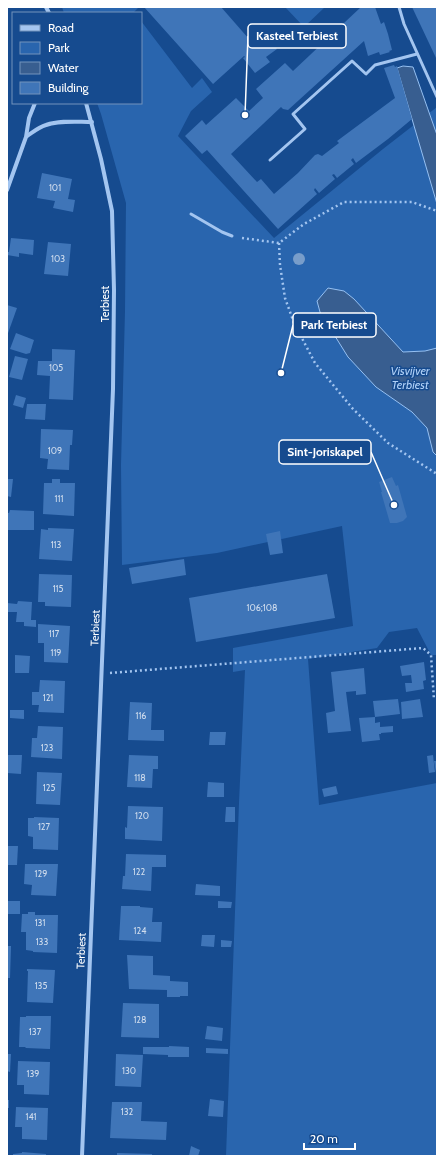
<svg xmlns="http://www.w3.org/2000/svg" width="444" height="1163" font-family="Cabin,sans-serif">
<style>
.green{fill:#2965ae}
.water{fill:#385e90;stroke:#95c0f2}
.building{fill:#3f75b8}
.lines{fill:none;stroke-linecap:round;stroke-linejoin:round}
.path{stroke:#a3c5f0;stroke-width:2.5;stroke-dasharray:2 3;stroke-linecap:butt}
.lane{stroke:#a3c5f0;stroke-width:3}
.street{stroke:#a3c5f0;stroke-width:4}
.tree{fill:#789dca}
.labels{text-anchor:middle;stroke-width:3;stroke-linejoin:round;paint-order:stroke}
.number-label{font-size:9px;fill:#cfdced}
.street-label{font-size:11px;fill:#fff;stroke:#164b8f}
.water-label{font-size:12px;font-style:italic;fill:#afd0f7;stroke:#164b8f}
.leader{fill:none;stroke:#fff;stroke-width:1.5}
.callout-dot{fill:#fff;stroke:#164b8f;stroke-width:1.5}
.callout{fill:#164b8f;stroke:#fff;stroke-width:1.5}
.callout-label{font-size:12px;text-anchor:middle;font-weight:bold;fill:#fff}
</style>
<rect width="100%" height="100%" fill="#164b8f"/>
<g class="green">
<path d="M62,7H139L133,13H64Z"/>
<path d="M285,7H325L304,27Z"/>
<path d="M141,21L192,88L202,78L212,92L191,111L178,136L274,238L383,149L437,107V655H431L417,628L389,632L377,648L308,659L319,805L437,783V1156H226L239,803L245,670L233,672V648L353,626L342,526L217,553L122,565L121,465L125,311L126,203L101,114L97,103H141Z"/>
</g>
<g class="water">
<path d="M403,66L413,67L437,135V204L397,68Z"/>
<path d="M328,288L344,291L354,299L403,352L425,351L437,348V456L433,452L427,428L412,412L376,387L348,357L320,312L317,301Z"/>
</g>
<g class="building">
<path d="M144,7H221L256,47V46L258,48L269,39L277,49L266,57L270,62L255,73L243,58L245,57L244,56L213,84Z"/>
<path d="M361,7H375L381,24L384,22L388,34L392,50L389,51L390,52L380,55L379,52L368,56L364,41L288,110L283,109L281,107L231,154L257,182L261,179L274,194L298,173L315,155L318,154L322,156L339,143L337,141L395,98L384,68L394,65L395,67L397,66L412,119L388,139L356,163L353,158L351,160L354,164L337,178L334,174L332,175L335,179L319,193L315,188L314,190L317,194L278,229L207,150L202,154L185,136L202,120L206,125L236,98L249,111L263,98L256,89L285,63L293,71Z"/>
<path d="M412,7H437V60Z"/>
<path d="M42,173L72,179L68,199L75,200L73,212L53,208L55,201L37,198Z"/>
<path d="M11,238L34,240L33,255L19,253V257L7,255V252H9Z"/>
<path d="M48,242L71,244L68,276L44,274Z"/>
<path d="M7,305L17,308L7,336Z"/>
<path d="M16,333L34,340L30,353L26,354L10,349Z"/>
<path d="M52,349L75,350L73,400L49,399L50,376L37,375L38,361H52Z"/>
<path d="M15,356L28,359L22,380L9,377Z"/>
<path d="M16,395L26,398L23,408L13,405Z"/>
<path d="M27,404H46L45,420L25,419Z"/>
<path d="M41,429L73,430L72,445H70L69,470L47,469L48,459L40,458Z"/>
<path d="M392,477L396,486L398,485L407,517L403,521L397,523H390L381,492H382L379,482Z"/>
<path d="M7,479H13L11,497L7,496Z"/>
<path d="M52,479H60V483H75L74,516L43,514L44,483H52Z"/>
<path d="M10,510L34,511V530H7V513H9Z"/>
<path d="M48,528L74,529L72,561L39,559L41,529L48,530Z"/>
<path d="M280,531L283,553L270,555L266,534Z"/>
<path d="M184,559L186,575L132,584L129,568Z"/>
<path d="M39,574L72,575L71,607L45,606V602H38Z"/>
<path d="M327,574L335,618L196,642L189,598Z"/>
<path d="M18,601L32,602L31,620H36V627L24,626V622H16L17,612H7V603L17,604Z"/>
<path d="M38,624L70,626L68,663L44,662V643H38Z"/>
<path d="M15,655L30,656L29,673H15Z"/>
<path d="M424,662L426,680L423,681L424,689L406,692L405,683H412L411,675L402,676L400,666Z"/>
<path d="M364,668L366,694L356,695V691L346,692L351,731L328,733L326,713L335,711L331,672Z"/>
<path d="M40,680L65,681L64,713L38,712L39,705H32V692H39Z"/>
<path d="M398,699L400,714L375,717L373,701Z"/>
<path d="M420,699L423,717L402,719L401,702Z"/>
<path d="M130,702L152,703L151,730H164V741L128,740Z"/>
<path d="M10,710H24V719L10,718Z"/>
<path d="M375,717V723L380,722V727L393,726V732L381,733V734H379L380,740L362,742L359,718Z"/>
<path d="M38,726L63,727L62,759L31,757L32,738H37Z"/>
<path d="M210,732H226L225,745H209Z"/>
<path d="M7,755H22L21,774L7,773Z"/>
<path d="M129,755L158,756V769H153L152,788L127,787Z"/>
<path d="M433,755L435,772L429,773L427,756Z"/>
<path d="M434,761H437V773H436Z"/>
<path d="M37,772L62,773L60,805L36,804Z"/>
<path d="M208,782L224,783V797H207Z"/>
<path d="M336,786L338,794L324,797L322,789Z"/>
<path d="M128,806L163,807L162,841L125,839V827L127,828Z"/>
<path d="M226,807H235V822H225Z"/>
<path d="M34,817L59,818L58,850L33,849V837L28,836V818H34Z"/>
<path d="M7,846H18L17,865H7Z"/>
<path d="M126,854L166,855V867H152L151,891L122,889L123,876H125Z"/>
<path d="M25,864H58L56,896L31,895L32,885L24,884Z"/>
<path d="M196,884L220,886V896L195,895Z"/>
<rect x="7" y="901" width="13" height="13"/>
<path d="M218,901L232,902L231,908H218Z"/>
<path d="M121,906H140V907L153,908L152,922H162L161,942L119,940Z"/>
<path d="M28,912H35V915H58L57,953L33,952V951L26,950V932H21L22,914H28Z"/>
<path d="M202,935H215L214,947L201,946Z"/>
<path d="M221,940L232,941L231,947H221Z"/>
<path d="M7,946H11L10,978H7Z"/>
<path d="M127,955L153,956V975L170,976V981L188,982V996H180V997H167V990L129,989Z"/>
<path d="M27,969L55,970L53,1003L27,1002L28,971H27Z"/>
<path d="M123,1003L159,1004V1038L121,1037Z"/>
<path d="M26,1016H51L50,1049L26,1048L25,1047H19L20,1017H26Z"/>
<path d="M207,1026L223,1028L222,1041L205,1039Z"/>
<path d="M169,1046L189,1047V1057H168V1055L143,1054V1047H169Z"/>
<path d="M206,1048L228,1049V1054L206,1053Z"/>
<path d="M7,1054H11L10,1072L7,1071Z"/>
<path d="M116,1054L143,1055L141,1087L115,1086Z"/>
<path d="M18,1061L50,1062L49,1095L24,1094V1085H17Z"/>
<path d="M210,1099L224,1101L223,1117L208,1116Z"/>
<rect x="7" y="1100" width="2" height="8"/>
<path d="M112,1102H142L141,1121L167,1122L166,1140L110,1138Z"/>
<path d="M16,1107L48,1108L47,1140L22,1139V1127H15Z"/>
<path d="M191,1146L200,1150L198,1156H189Z"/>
<path d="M22,1152L46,1154V1156H13V1154L22,1153Z"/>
<path d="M117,1153L152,1154V1156H117Z"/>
</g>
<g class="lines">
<g class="path">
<path d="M242,238L279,243L304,224L344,202H412L437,211"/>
<path d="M279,243L280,265L285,298L294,323L315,363L353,409L388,443L437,474"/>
<path d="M110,673L423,648L431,655L434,700"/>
</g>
<g class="lane">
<path d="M399,7L404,24L437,97"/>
<path d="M270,160L305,129L293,114L352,61L366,74L375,65L417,54"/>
<path d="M191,214L222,232L232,236"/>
</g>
<g class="street">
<path d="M46,7L49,13"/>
<path d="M27,136C33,132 39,127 46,125C60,120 77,122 92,122"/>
<path d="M7,190L26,137L29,118L35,103"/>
<path d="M82,1156L113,389L114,290L112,211L101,159L86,103"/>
</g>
</g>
<circle class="tree" cx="299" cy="259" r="6"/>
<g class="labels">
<g class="number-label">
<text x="55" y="191">101</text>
<text x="58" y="262">103</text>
<text x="56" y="371">105</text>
<text x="55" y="454">109</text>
<text x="59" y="502">111</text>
<text x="56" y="548">113</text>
<text x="58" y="592">115</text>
<text x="262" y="611">106;108</text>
<text x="54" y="637">117</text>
<text x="56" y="656">119</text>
<text x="48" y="701">121</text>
<text x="141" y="719">116</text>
<text x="47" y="751">123</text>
<text x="140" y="781">118</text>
<text x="49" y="791">125</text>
<text x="142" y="819">120</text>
<text x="44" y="830">127</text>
<text x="139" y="875">122</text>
<text x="41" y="877">129</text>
<text x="40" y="926">131</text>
<text x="140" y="934">124</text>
<text x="42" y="945">133</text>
<text x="41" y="989">135</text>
<text x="140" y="1023">128</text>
<text x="35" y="1035">137</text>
<text x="129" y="1074">130</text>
<text x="33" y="1077">139</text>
<text x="127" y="1115">132</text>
<text x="31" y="1120">141</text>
</g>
<g class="street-label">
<text transform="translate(105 304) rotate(-90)" y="4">Terbiest</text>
<text transform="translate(95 628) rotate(-88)" y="4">Terbiest</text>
<text transform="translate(81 951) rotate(-88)" y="4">Terbiest</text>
</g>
<g class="water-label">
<text x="410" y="375">Visvijver<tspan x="410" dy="14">Terbiest</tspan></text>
</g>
</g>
<path class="leader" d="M245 115L248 36M281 373L293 325M394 505L371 452"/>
<g class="callout-dot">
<circle cx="245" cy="115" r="4"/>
<circle cx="281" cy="373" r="4"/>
<circle cx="394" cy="505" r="4"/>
</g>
<g class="callout">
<rect x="248" y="24" width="98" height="24" rx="4"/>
<rect x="293" y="313" width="83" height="24" rx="4"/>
<rect x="279" y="440" width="92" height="24" rx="4"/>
</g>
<g class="callout-label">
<text x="297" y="40">Kasteel Terbiest</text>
<text x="334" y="329">Park Terbiest</text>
<text x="325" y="456">Sint-Joriskapel</text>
</g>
<rect width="444" height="1163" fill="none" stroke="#ffffff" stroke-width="16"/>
<rect x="12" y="12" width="130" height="92" fill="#164b8f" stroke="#7393bc"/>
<rect x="20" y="25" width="20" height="6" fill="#a3c5f0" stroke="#7393bc"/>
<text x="48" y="32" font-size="12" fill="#ffffff">Road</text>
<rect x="20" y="42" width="20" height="12" fill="#2965ae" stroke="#7393bc"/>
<text x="48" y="52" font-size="12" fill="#ffffff">Park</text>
<rect x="20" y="62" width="20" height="12" fill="#385e90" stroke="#7393bc"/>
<text x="48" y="72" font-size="12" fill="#ffffff">Water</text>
<rect x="20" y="82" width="20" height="12" fill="#3f75b8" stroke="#7393bc"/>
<text x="48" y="92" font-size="12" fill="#ffffff">Building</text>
<path d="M304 1143v6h51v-6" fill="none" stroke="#ffffff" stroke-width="2"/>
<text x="310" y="1143" font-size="12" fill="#ffffff" stroke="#164b8f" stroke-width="3" paint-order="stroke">20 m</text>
</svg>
